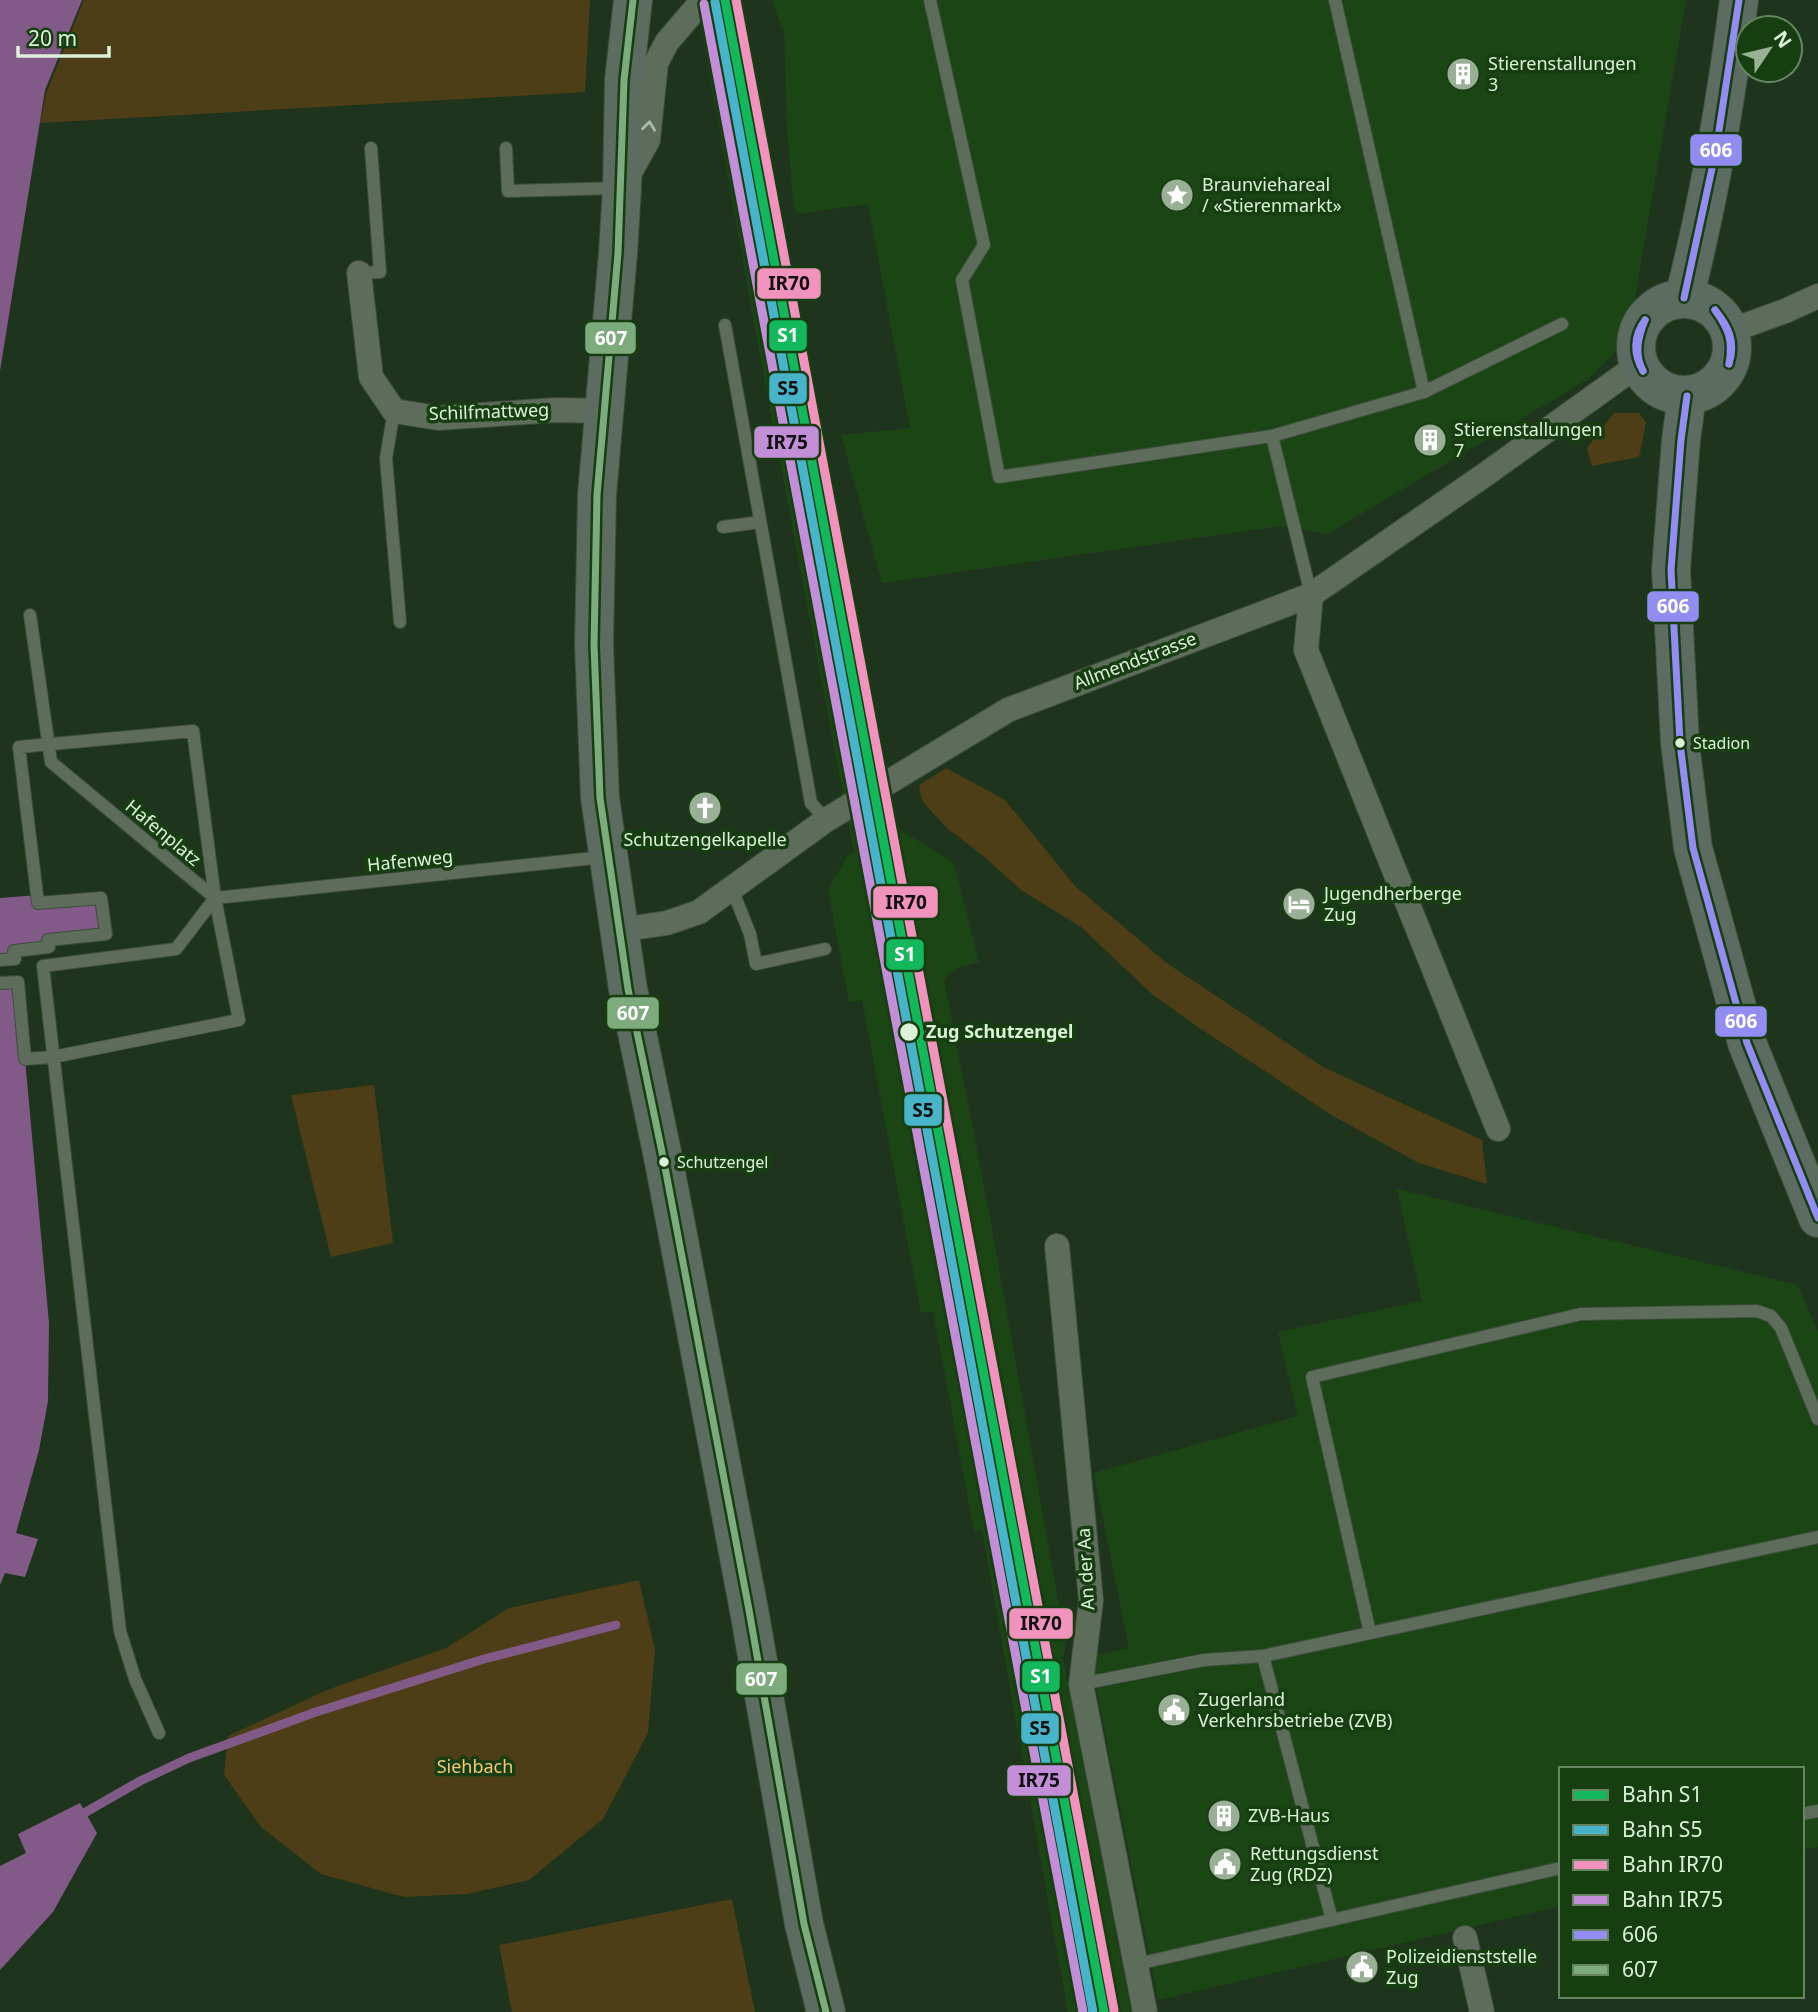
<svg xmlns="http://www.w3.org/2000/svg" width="1818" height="2012" font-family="'Noto Sans',sans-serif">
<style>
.built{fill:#1c4516}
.green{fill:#4d3e17}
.water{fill:#815a88}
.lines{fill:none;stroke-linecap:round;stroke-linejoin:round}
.stream{stroke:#815a88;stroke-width:9}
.lane-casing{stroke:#3d4e3b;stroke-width:14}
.street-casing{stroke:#3d4e3b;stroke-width:26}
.primary-casing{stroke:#3d4e3b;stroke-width:40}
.lane{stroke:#5d6c5b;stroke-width:12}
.street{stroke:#5d6c5b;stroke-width:24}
.primary{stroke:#5c6c61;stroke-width:38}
.bus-1-casing{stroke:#173e11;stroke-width:12}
.bus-2-casing{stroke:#173e11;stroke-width:12}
.bus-1{stroke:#928cf3;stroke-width:7}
.bus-2{stroke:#7dab7e;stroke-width:7}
.rail-1-casing{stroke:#173e11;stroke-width:14}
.rail-2-casing{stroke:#173e11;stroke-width:14}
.rail-3-casing{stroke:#173e11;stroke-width:14}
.rail-4-casing{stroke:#173e11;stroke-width:14}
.rail-1{stroke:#13b85d;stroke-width:9}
.rail-2{stroke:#48b4ca;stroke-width:9}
.rail-3{stroke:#f193bd;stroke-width:9}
.rail-4{stroke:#c28ed7;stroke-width:9}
.oneway{stroke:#a9bca6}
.bus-dot{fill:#dbf2d8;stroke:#173e11;stroke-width:2.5}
.labels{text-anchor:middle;stroke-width:7;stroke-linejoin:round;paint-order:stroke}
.bus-label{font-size:16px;fill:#dbf2d8;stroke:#173e11;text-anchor:start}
.poi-label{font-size:18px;fill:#dbf2d8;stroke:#173e11;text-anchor:start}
.street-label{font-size:18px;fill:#dbf2d8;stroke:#173e11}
.stop-label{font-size:18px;font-weight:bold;fill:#dbf2d8;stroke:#173e11;text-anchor:start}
.park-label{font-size:18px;fill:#fac86b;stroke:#173e11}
.line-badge{stroke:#173e11;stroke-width:2.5}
.badge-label{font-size:19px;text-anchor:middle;font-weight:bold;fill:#fff}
.pale-badge-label{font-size:19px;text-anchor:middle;font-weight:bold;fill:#111}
</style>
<rect width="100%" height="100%" fill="#1f341c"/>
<g class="built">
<path d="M696,0H743L834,508L898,829L949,859L955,867L979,962L958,967L944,980L989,1212L1066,1645L1063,1658L1131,2012H1068L982,1531H974L933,1311L921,1313L862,1000L849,1002L828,889L848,855L854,852L765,383Z"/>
<path d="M772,0H1686L1633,309L1626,322L1619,348L1587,380L1327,534L1281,526L882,583L841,435L910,428L868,204L797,214L793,200L787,126L784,33Z"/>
<path d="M1397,1189L1798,1285L1818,1332V1847L1802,1850V1769H1561V1906L1158,2000L1090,1657L1129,1648L1094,1473L1298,1416L1278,1332L1422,1301Z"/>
</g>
<g class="green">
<path d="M84,0H590L585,92L40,123L47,91Z"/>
<path d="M1614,413H1639L1646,422L1639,457L1592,466L1587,448Z"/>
<path d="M946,768L1005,800L1076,887L1168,964L1323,1067L1482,1140L1487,1184L1419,1163L1333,1116L1198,1027L1152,994L1081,927L1021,890L981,854L948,829L927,807L921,797L919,785Z"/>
<path d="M374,1085L393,1243L331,1257L291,1095Z"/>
<path d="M639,1580L655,1650L648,1733L603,1819L529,1880L467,1894L404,1897L321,1874L261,1827L224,1775L228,1736L327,1690L446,1648L509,1608Z"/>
<path d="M732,1899L755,2012H512L499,1945Z"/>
</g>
<g class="water">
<path d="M0,0H82L45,90L0,371Z"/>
<path d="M38,895V902L101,898L106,934L49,940L0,960V898Z"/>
<path d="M18,982L49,1323L48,1401L39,1450L16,1533L38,1539L25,1577L5,1573L0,1585V983Z"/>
<path d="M80,1803L97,1833L53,1912L0,1970V1866L26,1853L18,1834Z"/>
</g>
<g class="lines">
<path class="stream" d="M86,1812L140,1781L189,1758L316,1712L484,1659L616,1625"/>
<defs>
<g id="lane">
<path d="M930,0L984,245L962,280L999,477L1272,436L1424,392L1335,0"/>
<path d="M506,148L508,191L618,188"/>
<path d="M359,273L380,272L371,148"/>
<path d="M725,325L811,803L826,820"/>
<path d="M1424,392L1562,324"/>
<path d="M394,411L386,458L400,622"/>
<path d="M1272,436L1311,595"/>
<path d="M723,527L760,522"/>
<path d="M30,615L51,762L215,898L176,949L43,966L120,1631L135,1679L159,1733"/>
<path d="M732,889L750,934L756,964L825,949"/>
<path d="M215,898L604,857"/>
<path d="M0,960L15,959L14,951L49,947L48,940L106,934L101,898L38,903L19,747L193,731L215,898L239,1020L53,1057L25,1059L18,982L0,983"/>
<path d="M1370,1633L1312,1377L1581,1314L1757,1311L1771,1316L1781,1328L1818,1419"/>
<path d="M1081,1684L1204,1660L1263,1656"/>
<path d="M1802,1814L1818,1811"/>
<path d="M1332,1920L1263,1656L1818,1537"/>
<path d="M1137,1964L1561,1868"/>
</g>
<g id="street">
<path d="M627,178L648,140L656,63L667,42L703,0"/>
<path d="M359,273L371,377L394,411L438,418L556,410L604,411"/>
<path d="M1730,331L1785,311L1818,296"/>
<path d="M1311,595L1306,650L1498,1129"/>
<path d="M619,930L667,923L699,912L826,820L1008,710L1311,595L1486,474L1624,375L1640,368"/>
<path d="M1057,1246L1091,1600L1081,1684L1145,2012"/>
<path d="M1465,1938L1482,2012"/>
</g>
<g id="primary">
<path d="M633,0L624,80L622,188L618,253L597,495L594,645L600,798L628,989L664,1162L749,1610L804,1924L826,2012"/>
<path d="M1684,298C1709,201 1726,100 1739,0"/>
<circle cx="1684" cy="347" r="48"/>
<path d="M1687,396L1681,440L1671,570L1680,743L1693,848L1747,1043L1818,1218"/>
</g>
</defs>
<use href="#lane" class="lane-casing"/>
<use href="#street" class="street-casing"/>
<use href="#primary" class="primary-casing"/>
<use href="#lane" class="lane"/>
<use href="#street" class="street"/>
<use href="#primary" class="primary"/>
<defs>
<g id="bus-1">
<path d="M1684,298L1716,150L1739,0"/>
<path d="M1715,310C1729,327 1736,342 1729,364"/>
<path d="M1715,310C1729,330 1733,340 1729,364"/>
<path d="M1643,371C1633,354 1633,336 1645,320"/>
<path d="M1643,371C1634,353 1638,338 1645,320"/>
<path d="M1687,396L1681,440L1671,570L1680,743L1693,848L1747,1043L1818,1218"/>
</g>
<path id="bus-2" d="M633,0L624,80L618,253L597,495L594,645L600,798L628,989L664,1162L749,1610L804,1924L826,2012"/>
</defs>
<use href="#bus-1" class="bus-1-casing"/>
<use href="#bus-2" class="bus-2-casing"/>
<use href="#bus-1" class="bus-1"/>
<use href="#bus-2" class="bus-2"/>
<defs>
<path id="rail-1" d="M725,0L1104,2012"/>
<path id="rail-2" d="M715,2L1093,2012"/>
<path id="rail-3" d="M736,0L1114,2010"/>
<path id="rail-4" d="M704,4L1083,2012"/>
</defs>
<use href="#rail-1" class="rail-1-casing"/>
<use href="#rail-2" class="rail-2-casing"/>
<use href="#rail-3" class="rail-3-casing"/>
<use href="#rail-4" class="rail-4-casing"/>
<use href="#rail-1" class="rail-1"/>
<use href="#rail-2" class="rail-2"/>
<use href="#rail-3" class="rail-3"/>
<use href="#rail-4" class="rail-4"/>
</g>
<defs><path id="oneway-chevron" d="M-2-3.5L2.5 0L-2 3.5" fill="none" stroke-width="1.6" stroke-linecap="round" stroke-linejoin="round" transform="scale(1.75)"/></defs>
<use class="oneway" href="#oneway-chevron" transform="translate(649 126) rotate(-83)"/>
<defs>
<symbol id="building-disc" viewBox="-11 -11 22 22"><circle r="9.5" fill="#99b096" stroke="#173e11"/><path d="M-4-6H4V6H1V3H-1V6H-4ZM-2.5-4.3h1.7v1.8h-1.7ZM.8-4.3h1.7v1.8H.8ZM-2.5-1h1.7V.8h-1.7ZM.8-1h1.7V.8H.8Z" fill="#fff"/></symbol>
<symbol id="sight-disc" viewBox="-11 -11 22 22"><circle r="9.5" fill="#99b096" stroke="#173e11"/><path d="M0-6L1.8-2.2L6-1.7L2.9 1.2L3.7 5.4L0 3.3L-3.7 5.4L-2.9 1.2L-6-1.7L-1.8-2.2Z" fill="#fff"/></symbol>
<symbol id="church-disc" viewBox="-11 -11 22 22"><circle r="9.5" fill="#99b096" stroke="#173e11"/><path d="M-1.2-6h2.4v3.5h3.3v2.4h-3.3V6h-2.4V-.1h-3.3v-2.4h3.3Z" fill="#fff"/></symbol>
<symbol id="hotel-disc" viewBox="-11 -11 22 22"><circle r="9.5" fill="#99b096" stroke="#173e11"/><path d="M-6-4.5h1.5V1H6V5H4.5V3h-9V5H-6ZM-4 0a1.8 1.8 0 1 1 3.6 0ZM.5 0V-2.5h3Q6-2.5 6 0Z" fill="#fff"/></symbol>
<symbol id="civic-disc" viewBox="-11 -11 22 22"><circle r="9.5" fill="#99b096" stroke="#173e11"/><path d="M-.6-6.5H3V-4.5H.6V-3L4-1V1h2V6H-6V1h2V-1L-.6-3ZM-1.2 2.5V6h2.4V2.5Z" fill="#fff"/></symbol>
</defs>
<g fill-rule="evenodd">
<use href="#building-disc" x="1444" y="55" width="38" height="38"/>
<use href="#sight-disc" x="1158" y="176" width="38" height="38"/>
<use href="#building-disc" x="1411" y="421" width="38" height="38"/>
<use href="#church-disc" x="686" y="789" width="38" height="38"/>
<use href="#hotel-disc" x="1280" y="885" width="38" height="38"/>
<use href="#civic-disc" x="1155" y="1691" width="38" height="38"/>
<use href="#building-disc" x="1205" y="1797" width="38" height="38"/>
<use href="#civic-disc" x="1206" y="1845" width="38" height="38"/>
<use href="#civic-disc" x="1343" y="1948" width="38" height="38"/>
</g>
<g class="bus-dot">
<circle cx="1680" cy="743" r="6"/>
<circle cx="909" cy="1032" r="10"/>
<circle cx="664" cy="1162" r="6"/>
</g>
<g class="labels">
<g class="bus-label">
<text x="1693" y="749">Stadion</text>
<text x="677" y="1168">Schutzengel</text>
</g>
<g class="poi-label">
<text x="1488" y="70">Stierenstallungen<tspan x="1488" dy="21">3</tspan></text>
<text x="1202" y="191">Braunviehareal<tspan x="1202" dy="21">/ «Stierenmarkt»</tspan></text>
<text x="1454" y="436">Stierenstallungen<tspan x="1454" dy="21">7</tspan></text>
<text x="705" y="846" text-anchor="middle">Schutzengelkapelle</text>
<text x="1324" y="900">Jugendherberge<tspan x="1324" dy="21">Zug</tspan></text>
<text x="1198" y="1706">Zugerland<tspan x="1198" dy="21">Verkehrsbetriebe (ZVB)</tspan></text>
<text x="1248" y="1822">ZVB-Haus</text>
<text x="1250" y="1860">Rettungsdienst<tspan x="1250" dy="21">Zug (RDZ)</tspan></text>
<text x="1386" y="1963">Polizeidienststelle<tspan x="1386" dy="21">Zug</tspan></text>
</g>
<g class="street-label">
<text transform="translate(489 412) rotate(-2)" y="6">Schilfmattweg</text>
<text transform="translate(1135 661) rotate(-21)" y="6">Allmendstrasse</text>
<text transform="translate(163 833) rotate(40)" y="6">Hafenplatz</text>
<text transform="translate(410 861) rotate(-6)" y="6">Hafenweg</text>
<text transform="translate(1086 1569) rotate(-93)" y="6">An der Aa</text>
</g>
<g class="stop-label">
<text x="926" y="1038">Zug Schutzengel</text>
</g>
<g class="park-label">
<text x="475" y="1773">Siehbach</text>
</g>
</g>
<g class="line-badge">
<rect x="1689" y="133" width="54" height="34" rx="7" fill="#928cf3"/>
<rect x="756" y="267" width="66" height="33" rx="7" fill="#f193bd"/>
<rect x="768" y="319" width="40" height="33" rx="7" fill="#13b85d"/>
<rect x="584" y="321" width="53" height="34" rx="7" fill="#7dab7e"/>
<rect x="768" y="372" width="40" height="33" rx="7" fill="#48b4ca"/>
<rect x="753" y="425" width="67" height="34" rx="7" fill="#c28ed7"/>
<rect x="1646" y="590" width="54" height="33" rx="7" fill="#928cf3"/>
<rect x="872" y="885" width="67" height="34" rx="7" fill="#f193bd"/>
<rect x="885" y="938" width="40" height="33" rx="7" fill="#13b85d"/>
<rect x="606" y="996" width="54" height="34" rx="7" fill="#7dab7e"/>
<rect x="1714" y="1005" width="54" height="33" rx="7" fill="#928cf3"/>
<rect x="903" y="1093" width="40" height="34" rx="7" fill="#48b4ca"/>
<rect x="1008" y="1607" width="66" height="33" rx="7" fill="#f193bd"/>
<rect x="1021" y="1660" width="40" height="33" rx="7" fill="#13b85d"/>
<rect x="735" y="1662" width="53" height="34" rx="7" fill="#7dab7e"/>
<rect x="1020" y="1712" width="40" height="33" rx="7" fill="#48b4ca"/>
<rect x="1006" y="1764" width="66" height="33" rx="7" fill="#c28ed7"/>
</g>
<g class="badge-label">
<text x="1716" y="157">606</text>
<text x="788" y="342">S1</text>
<text x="611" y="345">607</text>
<text x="1673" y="613">606</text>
<text x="905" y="961">S1</text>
<text x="633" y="1020">607</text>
<text x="1741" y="1028">606</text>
<text x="1041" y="1683">S1</text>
<text x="761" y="1686">607</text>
</g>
<g class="pale-badge-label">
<text x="789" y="290">IR70</text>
<text x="788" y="395">S5</text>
<text x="787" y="449">IR75</text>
<text x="906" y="909">IR70</text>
<text x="923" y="1117">S5</text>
<text x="1041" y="1630">IR70</text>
<text x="1040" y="1735">S5</text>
<text x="1039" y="1787">IR75</text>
</g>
<rect x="1559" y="1767" width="245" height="231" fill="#173e11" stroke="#658661" stroke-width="2"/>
<rect x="1573" y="1790" width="35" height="10" fill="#13b85d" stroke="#658661" stroke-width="2"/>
<text x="1622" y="1802" font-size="21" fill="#dbf2d8">Bahn S1</text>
<rect x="1573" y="1825" width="35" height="10" fill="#48b4ca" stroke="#658661" stroke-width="2"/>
<text x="1622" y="1837" font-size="21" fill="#dbf2d8">Bahn S5</text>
<rect x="1573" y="1860" width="35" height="10" fill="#f193bd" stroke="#658661" stroke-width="2"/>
<text x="1622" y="1872" font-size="21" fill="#dbf2d8">Bahn IR70</text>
<rect x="1573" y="1895" width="35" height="10" fill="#c28ed7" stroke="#658661" stroke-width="2"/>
<text x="1622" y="1907" font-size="21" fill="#dbf2d8">Bahn IR75</text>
<rect x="1573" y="1930" width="35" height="10" fill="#928cf3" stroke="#658661" stroke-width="2"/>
<text x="1622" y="1942" font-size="21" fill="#dbf2d8">606</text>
<rect x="1573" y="1965" width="35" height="10" fill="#7dab7e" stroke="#658661" stroke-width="2"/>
<text x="1622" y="1977" font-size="21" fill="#dbf2d8">607</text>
<g transform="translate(1769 49) rotate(55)"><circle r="33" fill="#173e11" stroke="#658661" stroke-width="2"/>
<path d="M0-5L12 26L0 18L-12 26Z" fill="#99b096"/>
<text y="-10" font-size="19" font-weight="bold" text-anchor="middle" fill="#dbf2d8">N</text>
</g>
<path d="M18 46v10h91v-10" fill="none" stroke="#dbf2d8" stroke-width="3.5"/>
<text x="28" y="46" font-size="21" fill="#dbf2d8" stroke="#173e11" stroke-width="5" paint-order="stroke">20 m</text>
</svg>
